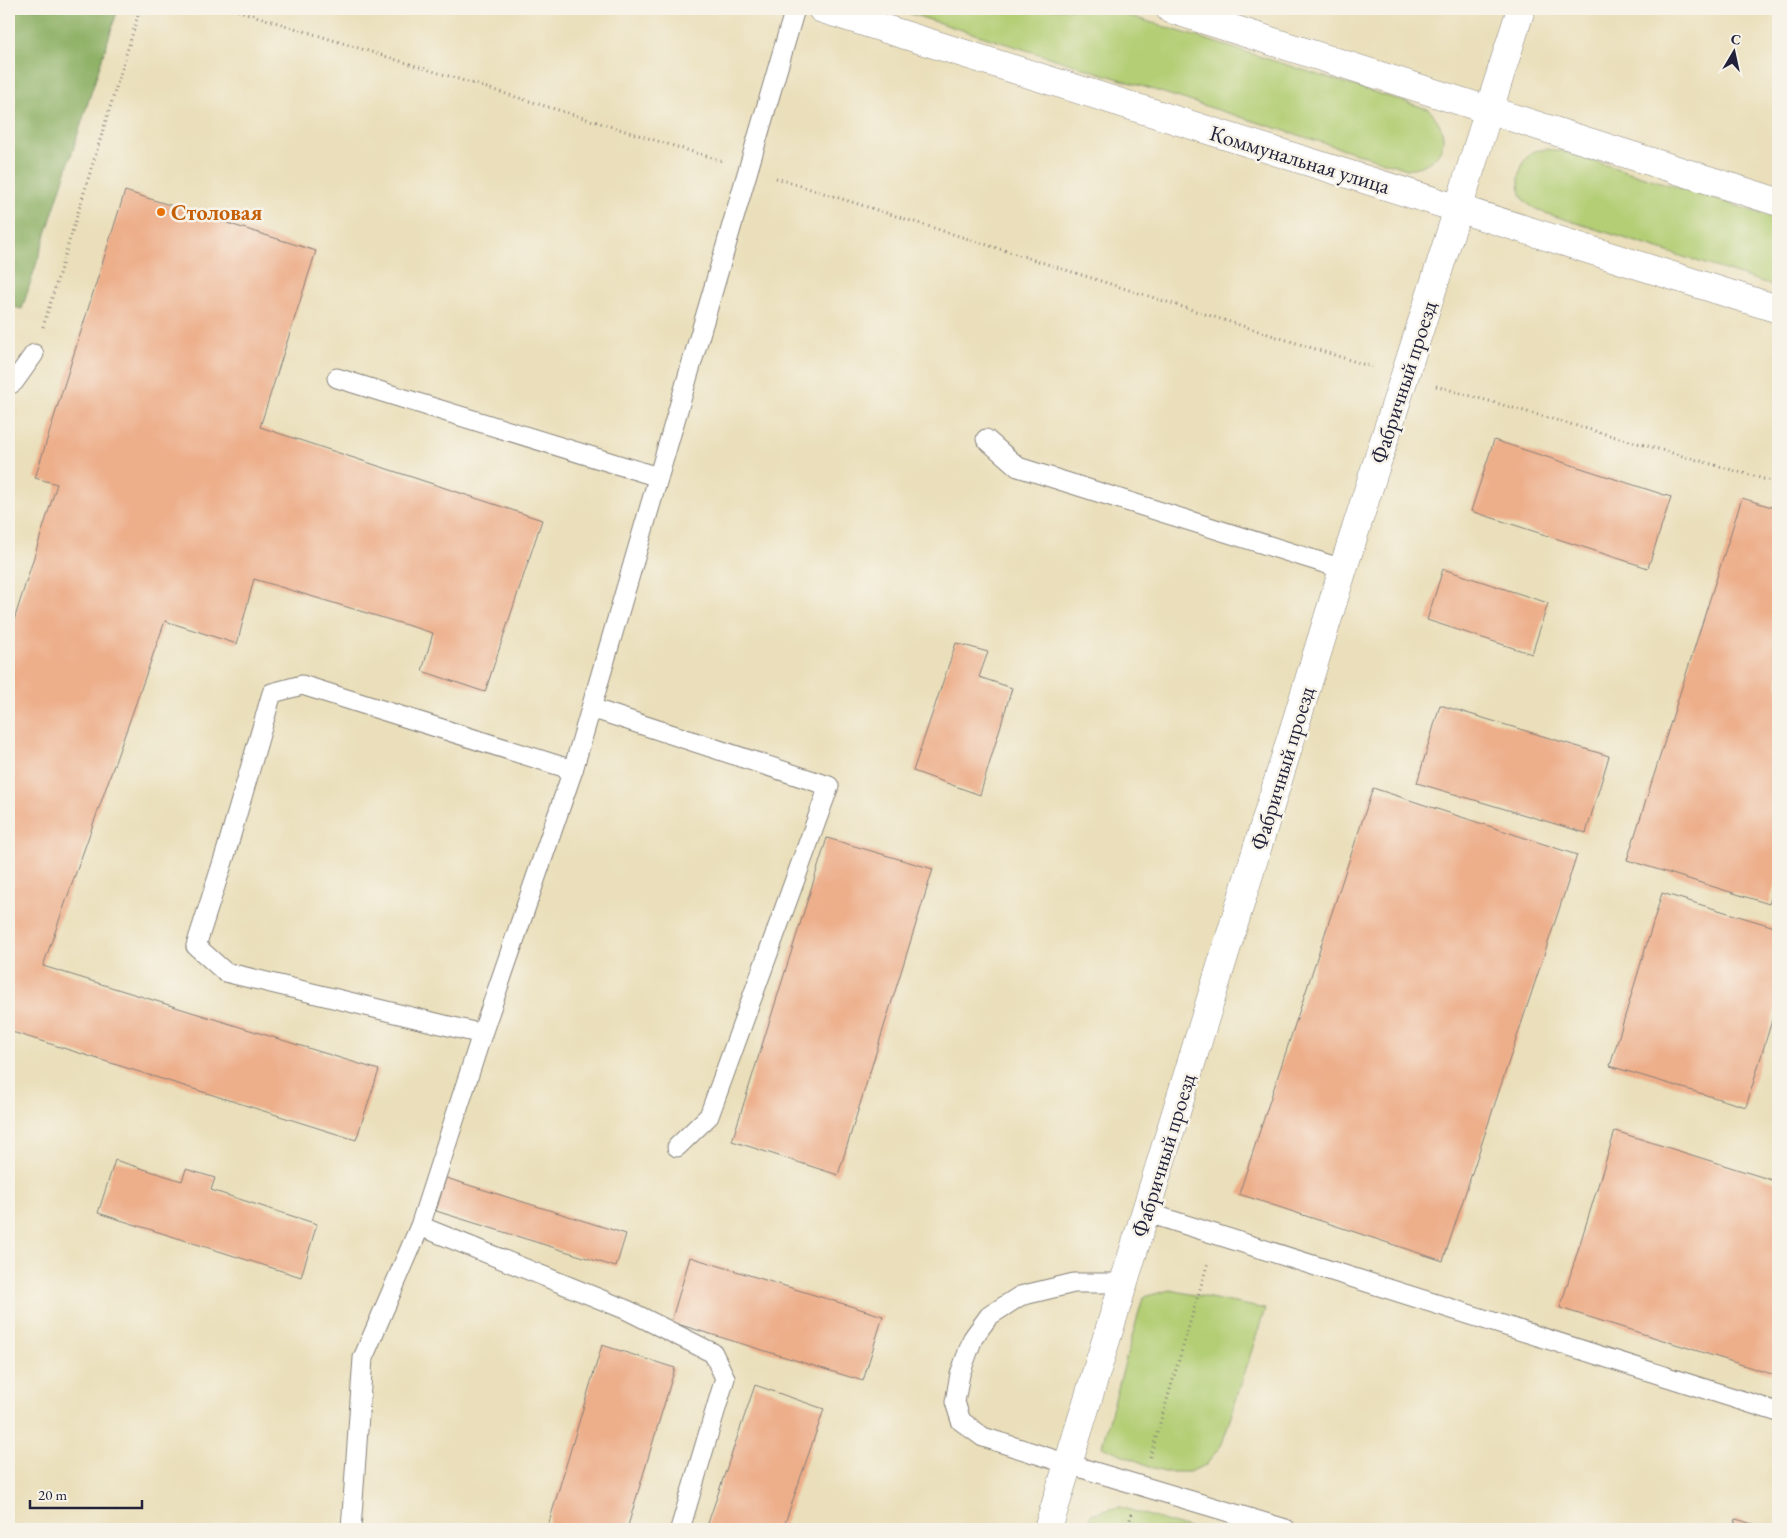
<svg xmlns="http://www.w3.org/2000/svg" width="1787" height="1538" font-family="'EB Garamond',serif">
<style>
.green{fill:#b3ce74;stroke:#6a7858}
.forest{fill:#8eb166;stroke:#586a50}
.building{fill:#edae8a}
.lines{fill:none;stroke-linecap:round;stroke-linejoin:round}
.service-casing{stroke:#86807a;stroke-width:21}
.tertiary-casing{stroke:#86807a;stroke-width:29}
.secondary-casing{stroke:#86807a;stroke-width:29}
.path{stroke:#86807a;stroke-width:3;stroke-dasharray:1 4;stroke-linecap:butt}
.service{stroke:#fff;stroke-width:19}
.tertiary{stroke:#fff;stroke-width:28}
.secondary{stroke:#fff;stroke-width:28}
.food-dot{fill:#e8710a;stroke:#f7f3e8;stroke-width:2}
.labels{text-anchor:middle;stroke-width:5;stroke-linejoin:round;paint-order:stroke}
.street-label{font-size:22px;fill:#22223b;stroke:#f7f3e8}
.food-label{font-size:22px;font-weight:bold;fill:#c56008;stroke:#f7f3e8;text-anchor:start}
</style>
<rect width="100%" height="100%" fill="#f7f3e8"/>
<filter id="ink" filterUnits="userSpaceOnUse"><feTurbulence type="fractalNoise" baseFrequency=".02" numOctaves="2"/><feDisplacementMap in="SourceGraphic" scale="10" xChannelSelector="R" yChannelSelector="G"/><feConvolveMatrix kernelMatrix="1 2 1 2 8 2 1 2 1" color-interpolation-filters="sRGB"/></filter>
<filter id="wash" filterUnits="userSpaceOnUse"><feTurbulence type="fractalNoise" baseFrequency=".0096" numOctaves="4" result="noise"/><feDisplacementMap in="SourceGraphic" scale="20" xChannelSelector="R" yChannelSelector="G"/><feGaussianBlur stdDeviation="1.12" result="paint"/><feColorMatrix in="noise" values="0 0 0 0 0 0 0 0 0 0 0 0 0 0 0 0 0 1.4 0 .05"/><feComposite in="paint" operator="in"/></filter>
<g filter="url(#wash)">
<rect width="100%" height="100%" fill="#eadfba"/>
<g class="green">
<path d="M895,9H1108L1428,109C1455,135 1444,165 1407,169Z"/>
<path d="M1547,149L1562,151L1778,219V287L1542,212C1535,208 1526,205 1523,198C1515,184 1519,159 1535,151C1538,150 1543,150 1547,149Z"/>
<path d="M1170,1290L1265,1309L1222,1444L1206,1465L1189,1472H1163L1102,1446L1143,1297Z"/>
<path d="M1120,1507L1192,1529H1087L1091,1514Z"/>
</g>
<path class="forest" d="M9,9H118L22,309L9,306Z"/>
<g id="blocks">
<g class="building">
<path d="M125,191L316,251L260,427L542,520L485,692L422,671L433,633L254,579L237,644L165,621L43,966L379,1070L356,1140L9,1031V636L57,484L35,478Z"/>
<path d="M1494,440L1671,497L1648,568L1471,511Z"/>
<path d="M1742,498L1778,509V876L1769,904L1627,860Z"/>
<path d="M1443,569L1548,603L1532,654L1427,620Z"/>
<path d="M956,643L988,652L979,677L1012,688L980,795L913,771Z"/>
<path d="M1440,705L1609,756L1586,833L1417,783Z"/>
<path d="M1373,788L1577,855L1443,1261L1239,1194Z"/>
<path d="M827,838L933,869L838,1175L732,1141Z"/>
<path d="M1662,893L1778,928V1000L1746,1107L1610,1066Z"/>
<path d="M1615,1131L1778,1182V1376L1560,1308Z"/>
<path d="M115,1160L182,1181L186,1169L215,1178L211,1190L317,1224L301,1277L98,1213Z"/>
<path d="M446,1178L626,1234L616,1267L436,1211Z"/>
<path d="M690,1257L883,1316L863,1381L671,1322Z"/>
<path d="M602,1345L675,1368L627,1529H547Z"/>
<path d="M755,1385L824,1409L783,1529H706Z"/>
<path d="M1736,1519L1769,1529H1733Z"/>
</g>
</g>
</g>
<g filter="url(#ink)">
<use href="#blocks" fill-opacity="0" stroke="#86807a" stroke-width="1"/>
<g class="lines">
<defs>
<g id="service">
<path d="M337,378L658,477"/>
<path d="M9,385L14,382L34,354"/>
<path d="M986,439L1018,467L1343,569"/>
<path d="M591,708L829,786L709,1116L677,1147"/>
<path d="M482,1034L225,972L196,946L226,852L272,693L302,685L573,770"/>
<path d="M1145,1212L1778,1412"/>
<path d="M420,1226L627,1310L713,1353L725,1378L680,1529"/>
<path d="M1123,1283H1074L1020,1296L989,1316L973,1338L960,1374L955,1402L961,1421L983,1437L1068,1464L1286,1529"/>
<path d="M351,1529L363,1358L420,1226L482,1034L573,770L795,9"/>
</g>
<g id="tertiary">
<path d="M1489,110L1521,9"/>
<path d="M1048,1529L1343,569L1458,209"/>
</g>
<g id="secondary">
<path d="M822,9L1778,309"/>
<path d="M1170,9L1778,202"/>
<path d="M1458,209L1489,110"/>
</g>
</defs>
<use href="#service" class="service-casing"/>
<use href="#tertiary" class="tertiary-casing"/>
<use href="#secondary" class="secondary-casing"/>
<g class="path">
<path d="M233,9L722,161"/>
<path d="M776,178L1372,367"/>
<path d="M43,327L140,9"/>
<path d="M1436,386L1778,483"/>
<path d="M1150,1457L1208,1262"/>
<path d="M1127,1529L1132,1513"/>
</g>
<use href="#service" class="service"/>
<use href="#tertiary" class="tertiary"/>
<use href="#secondary" class="secondary"/>
</g>
</g>
<circle class="food-dot" cx="161" cy="212" r="5"/>
<g class="labels">
<g class="street-label">
<text transform="translate(1300 159) rotate(17)" y="8">Коммунальная улица</text>
<text transform="translate(1403 382) rotate(-72)" y="8">Фабричный проезд</text>
<text transform="translate(1282 768) rotate(-73)" y="8">Фабричный проезд</text>
<text transform="translate(1163 1155) rotate(-73)" y="8">Фабричный проезд</text>
</g>
<g class="food-label">
<text x="171" y="220">Столовая</text>
</g>
</g>
<rect width="1787" height="1538" fill="none" stroke="#f7f3e8" stroke-width="30"/>
<g transform="translate(1734 52) rotate(9)" stroke="#f7f3e8" stroke-width="4" paint-order="stroke">
<path d="M0-4L9 19L0 12L-9 19Z" fill="#22223b"/>
<text y="-8" font-size="14" font-weight="bold" text-anchor="middle" fill="#22223b">С</text>
</g>
<path d="M30 1500v8h112v-8" fill="none" stroke="#22223b" stroke-width="2.5"/>
<text x="38" y="1500" font-size="15" fill="#22223b" stroke="#f7f3e8" stroke-width="4" paint-order="stroke">20 m</text>
</svg>
